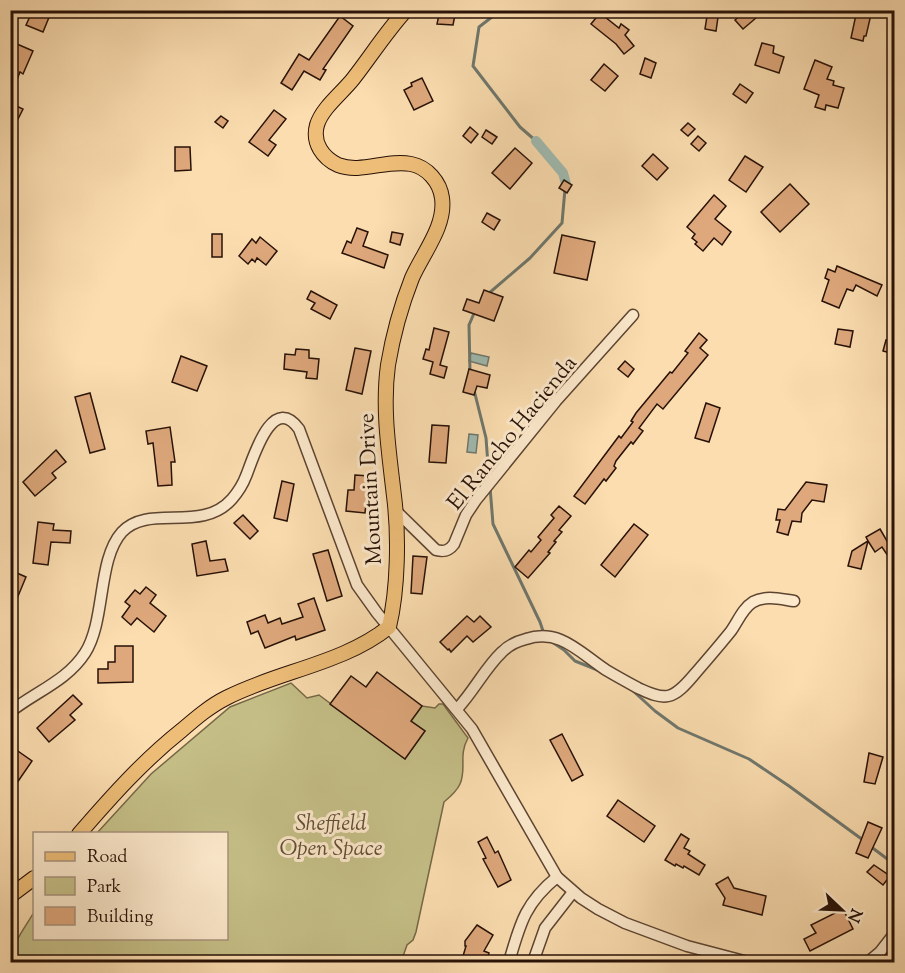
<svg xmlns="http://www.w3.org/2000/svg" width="905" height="973" font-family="'Sorts Mill Goudy',serif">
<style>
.green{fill:#c5bf87;stroke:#766847;stroke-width:1.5}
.water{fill:#9fbbb1;stroke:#6f776d;stroke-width:1.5}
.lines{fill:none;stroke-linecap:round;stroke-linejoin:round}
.stream{stroke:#6f776d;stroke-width:3}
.canal{stroke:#9fbbb1;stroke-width:10}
.building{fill:#dea87c;stroke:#271107;stroke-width:1.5}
.minor-casing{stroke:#5c4431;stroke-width:13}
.major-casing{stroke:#271107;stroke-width:16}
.minor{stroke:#fce9cc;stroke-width:10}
.major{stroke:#eebe78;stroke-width:14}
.labels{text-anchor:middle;stroke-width:6;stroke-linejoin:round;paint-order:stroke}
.street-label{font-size:22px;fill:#271107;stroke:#fce9cc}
.park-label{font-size:22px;font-style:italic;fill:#5e4e34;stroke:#fce9cc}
</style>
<rect width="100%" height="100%" fill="#fbddb0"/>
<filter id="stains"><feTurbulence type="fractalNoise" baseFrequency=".00333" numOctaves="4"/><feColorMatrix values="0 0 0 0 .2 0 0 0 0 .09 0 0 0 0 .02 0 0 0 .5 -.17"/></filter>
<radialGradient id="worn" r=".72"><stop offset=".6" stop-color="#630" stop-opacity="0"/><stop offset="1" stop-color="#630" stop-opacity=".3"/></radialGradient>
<path class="green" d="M291,683L307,698L319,695L405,759L425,731L411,721L422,706L435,708L439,704H443L468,738C458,756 467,768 460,784C457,791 450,797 444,802L416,932L413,940L407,945L401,962H11C11,944 25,928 34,912V938H226V834L97,833L151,774L230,707Z"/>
<g class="water">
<path d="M471,353L489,357L487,366L469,361Z"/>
<path d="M469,434L478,435L476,453L467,452Z"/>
</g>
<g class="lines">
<g class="stream">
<path d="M501,10L479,27L473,66L520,127L536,141"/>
<path d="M488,294L530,258L562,223L565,189"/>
<path d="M470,372L469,325L475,311"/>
<path d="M474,390L486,438L489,478"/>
<path d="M490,487L493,524L540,622L544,634"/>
<path d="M552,642L564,650L575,661L600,671"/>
<path d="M631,689L655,711L678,728L749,759L789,786L863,840"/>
<path d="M870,846L894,864"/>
</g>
<path class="canal" d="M536,141L563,173L566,184"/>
</g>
<g class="building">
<path d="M33,10H52L43,32L26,25Z"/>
<path d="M440,10H456L453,25L437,24Z"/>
<path d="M708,10H719L716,31L705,29Z"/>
<path d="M747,10H750L756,18L743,29L735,20Z"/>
<path d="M857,10H872L866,36H864L863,41L851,38Z"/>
<path d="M600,13L619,28L621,24L629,30L625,35L634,46L624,54L616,44L591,24Z"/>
<path d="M340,16L353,26L323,69L326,70L320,80L304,71L292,90L281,83L299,54L309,60Z"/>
<path d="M762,43L774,46L773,53L784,57L779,73L755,65Z"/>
<path d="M17,44L33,51L23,74L20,72L11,95L10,59Z"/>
<path d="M645,58L656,63L651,78L640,74Z"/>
<path d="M815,60L832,67L827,79L834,81L833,85L844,88L838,108L826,105L825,110L815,107L819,95L804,89Z"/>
<path d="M604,64L618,76L605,91L591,80Z"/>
<path d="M422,78L433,101L414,110L404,90L412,86L411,83Z"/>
<path d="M740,84L753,93L746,103L733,94Z"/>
<path d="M10,103L23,109L17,121L10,118Z"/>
<path d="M274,110L286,119L269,140L276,145L268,156L249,142Z"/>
<path d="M221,116L228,121L223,128L215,122Z"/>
<path d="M688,123L695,129L688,136L681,130Z"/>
<path d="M470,127L478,134L471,143L463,136Z"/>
<path d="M486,130L497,137L492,144L482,137Z"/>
<path d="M698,136L706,143L699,151L691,144Z"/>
<path d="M175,147H190L191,170L175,171Z"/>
<path d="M515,148L532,163L510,189L492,173Z"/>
<path d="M653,154L668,168L657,180L642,166Z"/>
<path d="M745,156L763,167L746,192L729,180Z"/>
<path d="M564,180L572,185L567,193L559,188Z"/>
<path d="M790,184L809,204L780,232L761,212Z"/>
<path d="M714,195L726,206L715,219L731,232L722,245L714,238L703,251L695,244L697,242L692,238L695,234L687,227Z"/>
<path d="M487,213L500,220L494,230L482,222Z"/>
<path d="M357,228L368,232L363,246L388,255L384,268L342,253L347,241L351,243Z"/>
<path d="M392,232L403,234L400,245L390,242Z"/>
<rect x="212" y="234" width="10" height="23"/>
<path d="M562,235L595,242L587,280L554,273Z"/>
<path d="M260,237L277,251L266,265L257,258L255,262L252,259L248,264L239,256L252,239L256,243Z"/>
<path d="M837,266L882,285L877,296L856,285L853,291L847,289L839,308L822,301L829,280L825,278L828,269L835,272Z"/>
<path d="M484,290L503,297L494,321L463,310L467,299L479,303Z"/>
<path d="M311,291L337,305L330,319L311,309L315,303L307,299Z"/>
<path d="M434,328L449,332L440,365L447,367L444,378L430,374L433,362L423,359L426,349L429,350Z"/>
<path d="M838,329L853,331L850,347L835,344Z"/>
<path d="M699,333L707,340L700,348L708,355L663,409L657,404L639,428L643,431L633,444L631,442L616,461L614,466L616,468L606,481L604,479L585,504L574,496L619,436L621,438L633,422L631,421L636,413L670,372L672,373L688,353L685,351Z"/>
<path d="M886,340L894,342V354L883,351Z"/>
<path d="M355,348L371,351L362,394L346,390Z"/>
<path d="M296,349L309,350V358L319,359L317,379L306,378L307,372L284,369L285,354L295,355Z"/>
<path d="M181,356L207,366L197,391L172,382Z"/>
<path d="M625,361L634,369L628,377L618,369Z"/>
<path d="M469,369L490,375L487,388L477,386L474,395L463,392Z"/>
<path d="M90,393L105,449L90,453L75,397Z"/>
<path d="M706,403L720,408L709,442L695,438Z"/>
<path d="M432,425L449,426L446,463L429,462Z"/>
<path d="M170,427L175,462H171L172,485L158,486L153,443L148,444L146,431Z"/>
<path d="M56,450L66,462L52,473L56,478L35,496L23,482Z"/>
<path d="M355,475L369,476L365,513L346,511L348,490H354Z"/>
<path d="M282,481L294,484L287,521L274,518Z"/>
<path d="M806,482L827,485L824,502L812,500L802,513L801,522L792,521L788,535L777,532L780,520H776L778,509L785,510Z"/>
<path d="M559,506L571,516L559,530L562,532L554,541L556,542L548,552L550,553L528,578L515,567L529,550L531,552L541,540L538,537L554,518L551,515Z"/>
<path d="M243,515L258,531L250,539L234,523Z"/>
<path d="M38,522L54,524L53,530L71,531L70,543L51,542L48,565L33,563Z"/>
<path d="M634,524L648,535L615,577L601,565Z"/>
<path d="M880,529L887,541L890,538L894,545V552L888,556L882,547L875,552L868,541L861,569L848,566L852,551L868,541L866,537Z"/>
<path d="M206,541L210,561L225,559L228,571L197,576L192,544Z"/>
<path d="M328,550L342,596L327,601L313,554Z"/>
<path d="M413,556L427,557L422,594L411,593Z"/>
<path d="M10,570L26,577L11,613H10Z"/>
<path d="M146,587L156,595L150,603L166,616L154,632L137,618L131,625L122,617L130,606L125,602L135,590L140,594Z"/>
<path d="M314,598L325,630L296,640L295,636L265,648L258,631L251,634L247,622L265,615L268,623L280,618L282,624L303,617L298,604Z"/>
<path d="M467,616L474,622L480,616L491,627L473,642L467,636L451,652L449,649L448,650L440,642Z"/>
<path d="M115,646H133V682L98,683V669H108V662H115Z"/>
<path d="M377,672L422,706L411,721L425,731L405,759L330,704L351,676L366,687Z"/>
<path d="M73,695L82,704L70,715L75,720L49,742L37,728Z"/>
<path d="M562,734L583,775L572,781L550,740Z"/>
<path d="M15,749L32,761L10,793V756Z"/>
<path d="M869,753L883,757L875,784L864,782Z"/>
<path d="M618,800L655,826L644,842L607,816Z"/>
<path d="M868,822L882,828L868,858L856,853Z"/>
<path d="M681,834L689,839L684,848L690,851L688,854L705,865L699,875L684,866L683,868L676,864L675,866L665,860Z"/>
<path d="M487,837L495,853L498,851L511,880L498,887L483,859L486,858L478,842Z"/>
<path d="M874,865L890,876L883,885L867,872Z"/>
<path d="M728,877L734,888L766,896L762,915L723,905L725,898L716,884Z"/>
<path d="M843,909L853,929L810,951L804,939L816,933L811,925Z"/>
<path d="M477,925L493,935L484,951L489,953L487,961L461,963L466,946H465V941Z"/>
</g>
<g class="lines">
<defs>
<g id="minor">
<path d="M395,510L436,550C444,552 449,551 454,544L466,515L476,500L556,401L633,315"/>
<path d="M457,709C474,691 485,668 502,652C508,646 518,641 526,639C560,628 580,653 606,670C616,676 627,682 638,688C647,692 658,698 668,696C678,694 687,683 693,676C706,661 719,646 731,631C738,621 743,608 753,602C766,595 780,599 794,601"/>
<path d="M10,712C35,692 67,681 85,653C106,620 97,560 122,532C149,503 201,534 232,499C238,492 243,484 246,476C253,459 272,392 299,429L357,585L377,613L472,729L557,877L581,898L598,909L625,923L687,946L748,962"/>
<path d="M509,962C520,924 525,903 557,877"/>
<path d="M533,962L545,928L573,892"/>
<path d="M868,962L880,952L894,934"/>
</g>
<g id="major">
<path d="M79,834C111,797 143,761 182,730C196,718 210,706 226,698C278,671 343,664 389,627C398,589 399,535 394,496C389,452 382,409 388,365C393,335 401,306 412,278C423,253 446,226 442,198C440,182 427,167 411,164C387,159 361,174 338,165C323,158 312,143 317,125C322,108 342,93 353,79C371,56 386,32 406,10"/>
<path d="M10,896L34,878"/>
</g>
</defs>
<use href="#minor" class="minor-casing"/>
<use href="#major" class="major-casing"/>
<use href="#minor" class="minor"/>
<use href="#major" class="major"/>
</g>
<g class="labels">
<g class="street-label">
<text transform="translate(511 432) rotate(-51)" y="8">El Rancho Hacienda</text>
<text transform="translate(369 489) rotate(-93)" y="8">Mountain Drive</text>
</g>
<g class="park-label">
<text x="331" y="830">Sheffield<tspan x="331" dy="25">Open Space</tspan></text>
</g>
</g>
<rect width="905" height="973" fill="none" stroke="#fbddb0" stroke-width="36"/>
<rect x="12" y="12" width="881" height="949" fill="none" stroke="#271107" stroke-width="3"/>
<rect x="18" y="18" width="869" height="937" fill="none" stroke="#271107" stroke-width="1.5"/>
<rect x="33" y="832" width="195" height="108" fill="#fce9cc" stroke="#a7937d" stroke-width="1.5"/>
<rect x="45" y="852" width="30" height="9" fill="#eebe78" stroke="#a7937d" stroke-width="1.5"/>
<text x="87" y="862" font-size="18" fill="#271107">Road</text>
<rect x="45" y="877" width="30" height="18" fill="#c5bf87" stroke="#a7937d" stroke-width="1.5"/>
<text x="87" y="892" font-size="18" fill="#271107">Park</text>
<rect x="45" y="907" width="30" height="18" fill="#dea87c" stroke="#a7937d" stroke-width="1.5"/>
<text x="87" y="922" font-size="18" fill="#271107">Building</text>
<g transform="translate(842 910) rotate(113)" stroke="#fce9cc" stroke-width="4.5" paint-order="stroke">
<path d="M0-4.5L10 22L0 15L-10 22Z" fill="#271107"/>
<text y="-9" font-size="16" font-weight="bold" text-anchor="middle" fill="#271107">N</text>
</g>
<rect width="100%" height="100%" filter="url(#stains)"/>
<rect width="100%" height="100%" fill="url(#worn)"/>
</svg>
